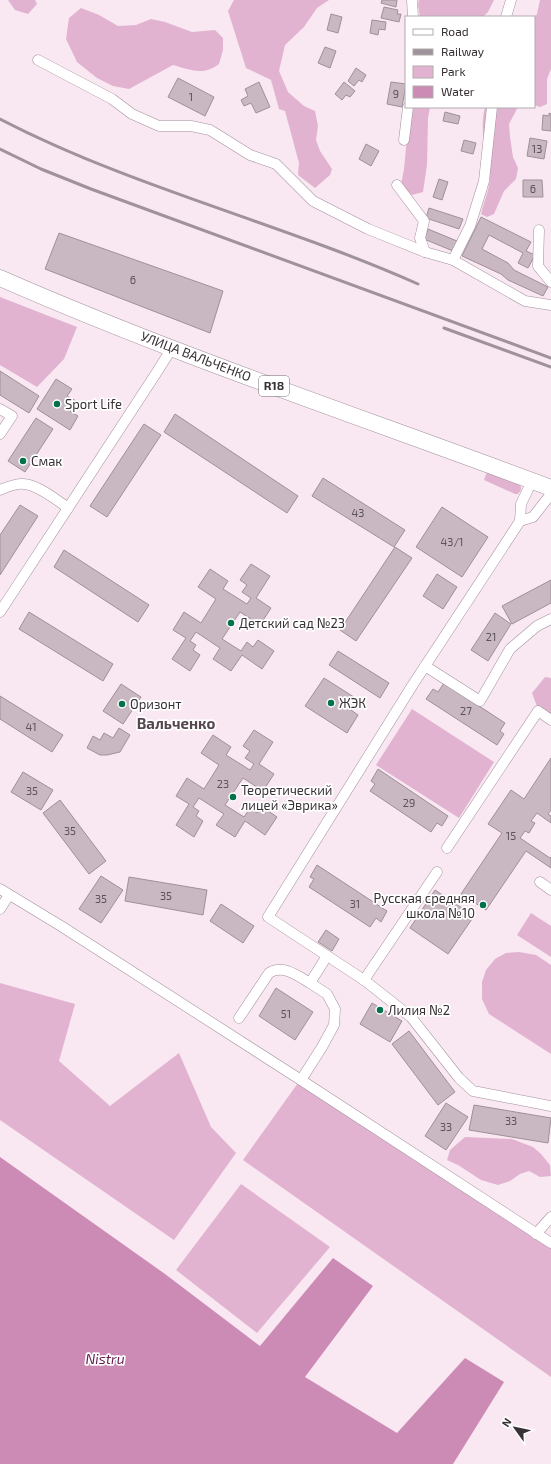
<svg xmlns="http://www.w3.org/2000/svg" width="551" height="1464" font-family="'Exo 2',sans-serif">
<style>
.green{fill:#e2b3d0}
.water{fill:#cc8bb4}
.building{fill:#c9b8c2;stroke:#a08f99}
.lines{fill:none;stroke-linecap:round;stroke-linejoin:round}
.street-casing{stroke:#a1919b;stroke-width:11}
.primary-casing{stroke:#a1919b;stroke-width:17}
.street{stroke:#fff;stroke-width:10}
.primary{stroke:#fff;stroke-width:16}
.rail{stroke:#9f929a;stroke-width:3}
.poi-dot{fill:#02724b;stroke:#fff;stroke-width:1.5}
.labels{text-anchor:middle;stroke-width:3.5;stroke-linejoin:round;paint-order:stroke}
.number-label{font-size:11px;fill:#5c5258}
.shield{fill:#fff;stroke:#736e71;stroke-width:1}
.shield-label{font-size:12px;font-weight:bold;fill:#373034}
.street-label{font-size:13px;fill:#373034;stroke:#fff}
.poi-label{font-size:13px;fill:#373034;stroke:#fff;text-anchor:start}
.water-label{font-size:14px;font-style:italic;fill:#651950;stroke:#fff}
.quarter-label{font-size:15px;font-weight:bold;fill:#564750;stroke:#fff}
</style>
<rect width="100%" height="100%" fill="#f9e7f2"/>
<g class="green">
<path d="M8,0H35L37,4L28,14L15,10Z"/>
<path d="M234,0H329L317,8L304,27L285,45L279,71L288,92L304,106L315,111L318,126L316,140L320,151L332,169L330,175L315,188L298,175L299,163L285,111L279,109L271,80L246,68L228,11Z"/>
<path d="M419,0H494L488,12L483,17H420L418,5Z"/>
<path d="M540,0H551V69L547,79V104L540,107L534,105V18L537,14Z"/>
<path d="M81,8L99,15L118,26L136,25L151,19L165,22L192,32L215,30L223,38V50L219,64C203,76 191,70 173,65L129,89L113,86L97,78L77,62L66,39L69,18Z"/>
<path d="M410,107H430L428,118L427,165L423,192L412,195L401,185L404,169Z"/>
<path d="M485,107H518L509,124L510,137L513,157L518,168L516,179L504,191L494,214L487,217L481,214C484,200 491,187 490,172C490,167 487,162 486,157C483,141 481,122 485,107Z"/>
<path d="M0,297L77,327L64,359L37,387L0,365Z"/>
<path d="M487,472L519,484L521,487V490L518,494H515L484,480Z"/>
<path d="M545,677L551,678V718L538,709L532,693Z"/>
<path d="M412,709L494,762L459,818L376,765Z"/>
<path d="M531,913L551,926V957L517,935Z"/>
<path d="M519,952L536,955L551,965V1054L489,1014L482,999V982L486,970L495,959L506,953Z"/>
<path d="M0,983L75,1004L59,1061L110,1106L179,1053L211,1127L236,1153L174,1240L0,1120Z"/>
<path d="M298,1083L551,1248V1377L243,1160Z"/>
<path d="M465,1137L512,1139L533,1147L541,1154L550,1165L551,1176L540,1177L529,1171L520,1174L510,1181L498,1185L481,1180L458,1165L447,1160L450,1150Z"/>
<path d="M241,1184L330,1247L257,1333L176,1270Z"/>
</g>
<path class="water" d="M0,1157L165,1274L260,1346L333,1258L373,1286L305,1377L397,1433L465,1358L504,1382L453,1464H0Z"/>
<g class="building">
<path d="M382,0H397L396,7L381,3Z"/>
<path d="M384,7L398,10L397,14H401L399,22L381,18Z"/>
<path d="M331,14L342,17L338,33L327,30Z"/>
<path d="M372,20L386,22L385,30L379,29L378,35L370,33Z"/>
<path d="M325,47L336,51L330,68L318,63Z"/>
<path d="M356,68L366,75L362,82L359,80L354,86L348,81Z"/>
<path d="M178,78L214,97L205,116L168,97Z"/>
<path d="M259,82L270,107L256,113L251,103L244,106L241,100L248,96L245,89Z"/>
<path d="M344,82L355,91L350,97L346,95L342,100L335,94Z"/>
<path d="M391,82L406,84L402,107L387,104Z"/>
<path d="M445,112L460,116L458,124L443,121Z"/>
<path d="M549,113L551,114V131L542,130L543,115L549,116Z"/>
<path d="M530,138L547,141L544,159L527,156Z"/>
<path d="M464,140L476,143L473,154L461,151Z"/>
<path d="M366,144L379,151L371,166L359,159Z"/>
<path d="M439,179L448,182L442,200L433,197Z"/>
<path d="M523,180H542L543,197H523Z"/>
<path d="M429,208L463,219L459,229L426,218Z"/>
<path d="M481,217L531,242L526,251L535,255L528,268L518,263L523,253L489,235L482,249L508,263L514,270L548,287L543,296L508,280L501,274L462,256Z"/>
<path d="M428,229L457,241L453,251L424,239Z"/>
<path d="M59,233L223,291L210,333L45,269Z"/>
<path d="M0,371L39,396L29,413L0,395Z"/>
<path d="M56,379L72,389L67,396L76,401L70,411L78,416L70,430L37,409Z"/>
<path d="M175,414L298,496L287,513L164,432Z"/>
<path d="M36,418L53,429L25,472L8,461Z"/>
<path d="M144,424L161,435L107,517L90,506Z"/>
<path d="M323,478L405,530L394,547L312,496Z"/>
<path d="M20,505L38,516L0,575V535Z"/>
<path d="M442,507L488,537L462,577L416,547Z"/>
<path d="M395,547L412,558L356,641L340,630Z"/>
<path d="M64,550L149,605L138,622L54,567Z"/>
<path d="M251,564L270,576L256,598L271,608L260,625L240,612L222,639L241,651L247,642L253,647L258,640L274,651L262,669L242,655L231,671L213,659L220,648L196,632L190,641L196,645L193,650L200,655L190,671L172,659L186,638L173,630L184,612L201,623L216,599L198,587L210,569L228,581L223,589L247,604L251,598L242,592L247,585L240,580Z"/>
<path d="M437,574L457,587L443,609L423,596Z"/>
<path d="M551,580V603L512,624L502,606Z"/>
<path d="M29,612L113,664L103,681L19,629Z"/>
<path d="M495,613L511,624L488,661L471,650Z"/>
<path d="M338,651L389,683L380,698L329,665Z"/>
<path d="M324,678L357,699L351,710L358,715L347,733L305,706Z"/>
<path d="M444,683L505,723L500,731L504,734L497,745L426,699L433,689L438,692Z"/>
<path d="M121,684L141,697L123,724L103,711Z"/>
<path d="M0,696L63,735L52,752L0,719Z"/>
<path d="M119,728L130,735L120,752L107,755H100L87,748L93,736L100,740L104,733L113,738Z"/>
<path d="M254,730L273,742L259,764L274,774L263,791L243,778L225,805L244,817L250,808L257,813L261,806L277,817L265,835L245,821L235,837L216,825L224,814L199,798L193,807L199,811L196,816L203,821L194,837L176,825L189,804L176,796L187,778L204,789L219,765L201,753L213,735L231,747L226,755L250,770L254,764L245,758L250,751L243,746Z"/>
<path d="M551,758V810L548,814L551,816V823L537,813L531,821L535,823L529,833L525,831L520,838L550,858L551,857V868L526,851L486,910L461,894L502,833L488,824L511,790L524,799Z"/>
<path d="M378,769L448,816L442,826L437,823L431,832L370,791L375,784L371,781Z"/>
<path d="M23,772L53,790L41,810L11,792Z"/>
<path d="M60,800L106,861L89,874L43,813Z"/>
<path d="M317,865L387,911L381,922L376,918L370,927L309,887L314,879L310,877Z"/>
<path d="M101,876L123,890L101,923L79,909Z"/>
<path d="M129,877L207,890L203,915L125,901Z"/>
<path d="M435,890L474,916L448,954L410,928Z"/>
<path d="M221,904L254,926L243,943L210,921Z"/>
<path d="M326,930L339,939L332,951L318,942Z"/>
<path d="M276,988L313,1012L295,1040L259,1016Z"/>
<path d="M372,1003L402,1021L390,1042L360,1024Z"/>
<path d="M409,1031L455,1092L438,1105L392,1044Z"/>
<path d="M446,1103L468,1117L446,1150L425,1136Z"/>
<path d="M474,1105L551,1118L548,1143L469,1130Z"/>
</g>
<g class="lines">
<defs>
<g id="street">
<path d="M412,0L413,17"/>
<path d="M506,17L511,0"/>
<path d="M38,60L112,99L132,114L159,126H191L210,130L250,155L276,164L313,201L368,229L425,252L453,260"/>
<path d="M492,107L484,181L470,226L453,260L525,301L551,305"/>
<path d="M404,140L408,107"/>
<path d="M397,185L424,221L420,238L425,252"/>
<path d="M539,230L538,266L551,282"/>
<path d="M0,409L12,416L0,434"/>
<path d="M532,481L521,504L520,521L412,686L268,917L364,980L411,1017L459,1078L473,1091L551,1106"/>
<path d="M0,490C7,487 16,483 24,484C38,485 57,500 68,508"/>
<path d="M520,521L533,517L551,494"/>
<path d="M0,612L155,375L172,348"/>
<path d="M425,666L480,701L510,649L537,626L551,619"/>
<path d="M447,848L538,711L551,720"/>
<path d="M540,882L551,890"/>
<path d="M0,889L61,926L301,1080L551,1243"/>
<path d="M0,909L9,895"/>
<path d="M364,980L437,872"/>
<path d="M239,1018L269,973C283,964 298,976 310,983"/>
<path d="M301,1080L322,1047L334,1025L335,1009L327,994L310,983L327,956"/>
<path d="M536,1234L551,1217"/>
</g>
<path id="primary" d="M0,278C180,357 367,419 551,488"/>
</defs>
<use href="#street" class="street-casing"/>
<use href="#primary" class="primary-casing"/>
<use href="#street" class="street"/>
<use href="#primary" class="primary"/>
<g class="rail">
<path d="M0,119C133,188 281,223 418,284"/>
<path d="M0,149L41,169L91,189L551,358"/>
<path d="M444,328L551,367"/>
</g>
</g>
<g class="poi-dot">
<circle cx="57" cy="404" r="4"/>
<circle cx="23" cy="461" r="4"/>
<circle cx="231" cy="623" r="4"/>
<circle cx="331" cy="703" r="4"/>
<circle cx="122" cy="704" r="4"/>
<circle cx="233" cy="797" r="4"/>
<circle cx="483" cy="905" r="4"/>
<circle cx="380" cy="1010" r="4"/>
</g>
<g class="labels">
<g class="number-label">
<text x="396" y="98">9</text>
<text x="191" y="101">1</text>
<text x="537" y="153">13</text>
<text x="533" y="193">6</text>
<text x="133" y="284">6</text>
<text x="358" y="517">43</text>
<text x="452" y="546">43/1</text>
<text x="491" y="641">21</text>
<text x="466" y="715">27</text>
<text x="31" y="731">41</text>
<text x="223" y="788">23</text>
<text x="32" y="795">35</text>
<text x="409" y="807">29</text>
<text x="70" y="835">35</text>
<text x="511" y="840">15</text>
<text x="166" y="900">35</text>
<text x="101" y="903">35</text>
<text x="355" y="908">31</text>
<text x="286" y="1018">51</text>
<text x="511" y="1125">33</text>
<text x="446" y="1131">33</text>
</g>
<rect class="shield" x="259" y="376" width="30" height="20" rx="3"/>
<g class="shield-label">
<text x="274" y="390">R18</text>
</g>
<g class="street-label">
<text transform="translate(196 356) rotate(21)" y="5">УЛИЦА ВАЛЬЧЕНКО</text>
</g>
<g class="poi-label">
<text x="65" y="409">Sport Life</text>
<text x="31" y="466">Смак</text>
<text x="239" y="628">Детский сад №23</text>
<text x="339" y="708">ЖЭК</text>
<text x="130" y="709">Оризонт</text>
<text x="241" y="795">Теоретический<tspan x="241" dy="15">лицей «Эврика»</tspan></text>
<text x="475" y="903" text-anchor="end">Русская средняя<tspan x="475" dy="15">школа №10</tspan></text>
<text x="388" y="1015">Лилия №2</text>
</g>
<g class="water-label">
<text x="105" y="1364">Nistru</text>
</g>
<g class="quarter-label">
<text x="176" y="729">Вальченко</text>
</g>
</g>
<rect x="405" y="16" width="130" height="92" fill="#ffffff" stroke="#afacae"/>
<rect x="413" y="29" width="20" height="6" fill="#ffffff" stroke="#afacae"/>
<text x="441" y="36" font-size="12" fill="#373034">Road</text>
<rect x="413" y="49" width="20" height="6" fill="#9f929a" stroke="#afacae"/>
<text x="441" y="56" font-size="12" fill="#373034">Railway</text>
<rect x="413" y="66" width="20" height="12" fill="#e2b3d0" stroke="#afacae"/>
<text x="441" y="76" font-size="12" fill="#373034">Park</text>
<rect x="413" y="86" width="20" height="12" fill="#cc8bb4" stroke="#afacae"/>
<text x="441" y="96" font-size="12" fill="#373034">Water</text>
<g transform="translate(515 1428) rotate(303)" stroke="#ffffff" stroke-width="3" paint-order="stroke">
<path d="M0-3L7 15L0 10L-7 15Z" fill="#373034"/>
<text y="-6" font-size="11" font-weight="bold" text-anchor="middle" fill="#373034">N</text>
</g>
</svg>
